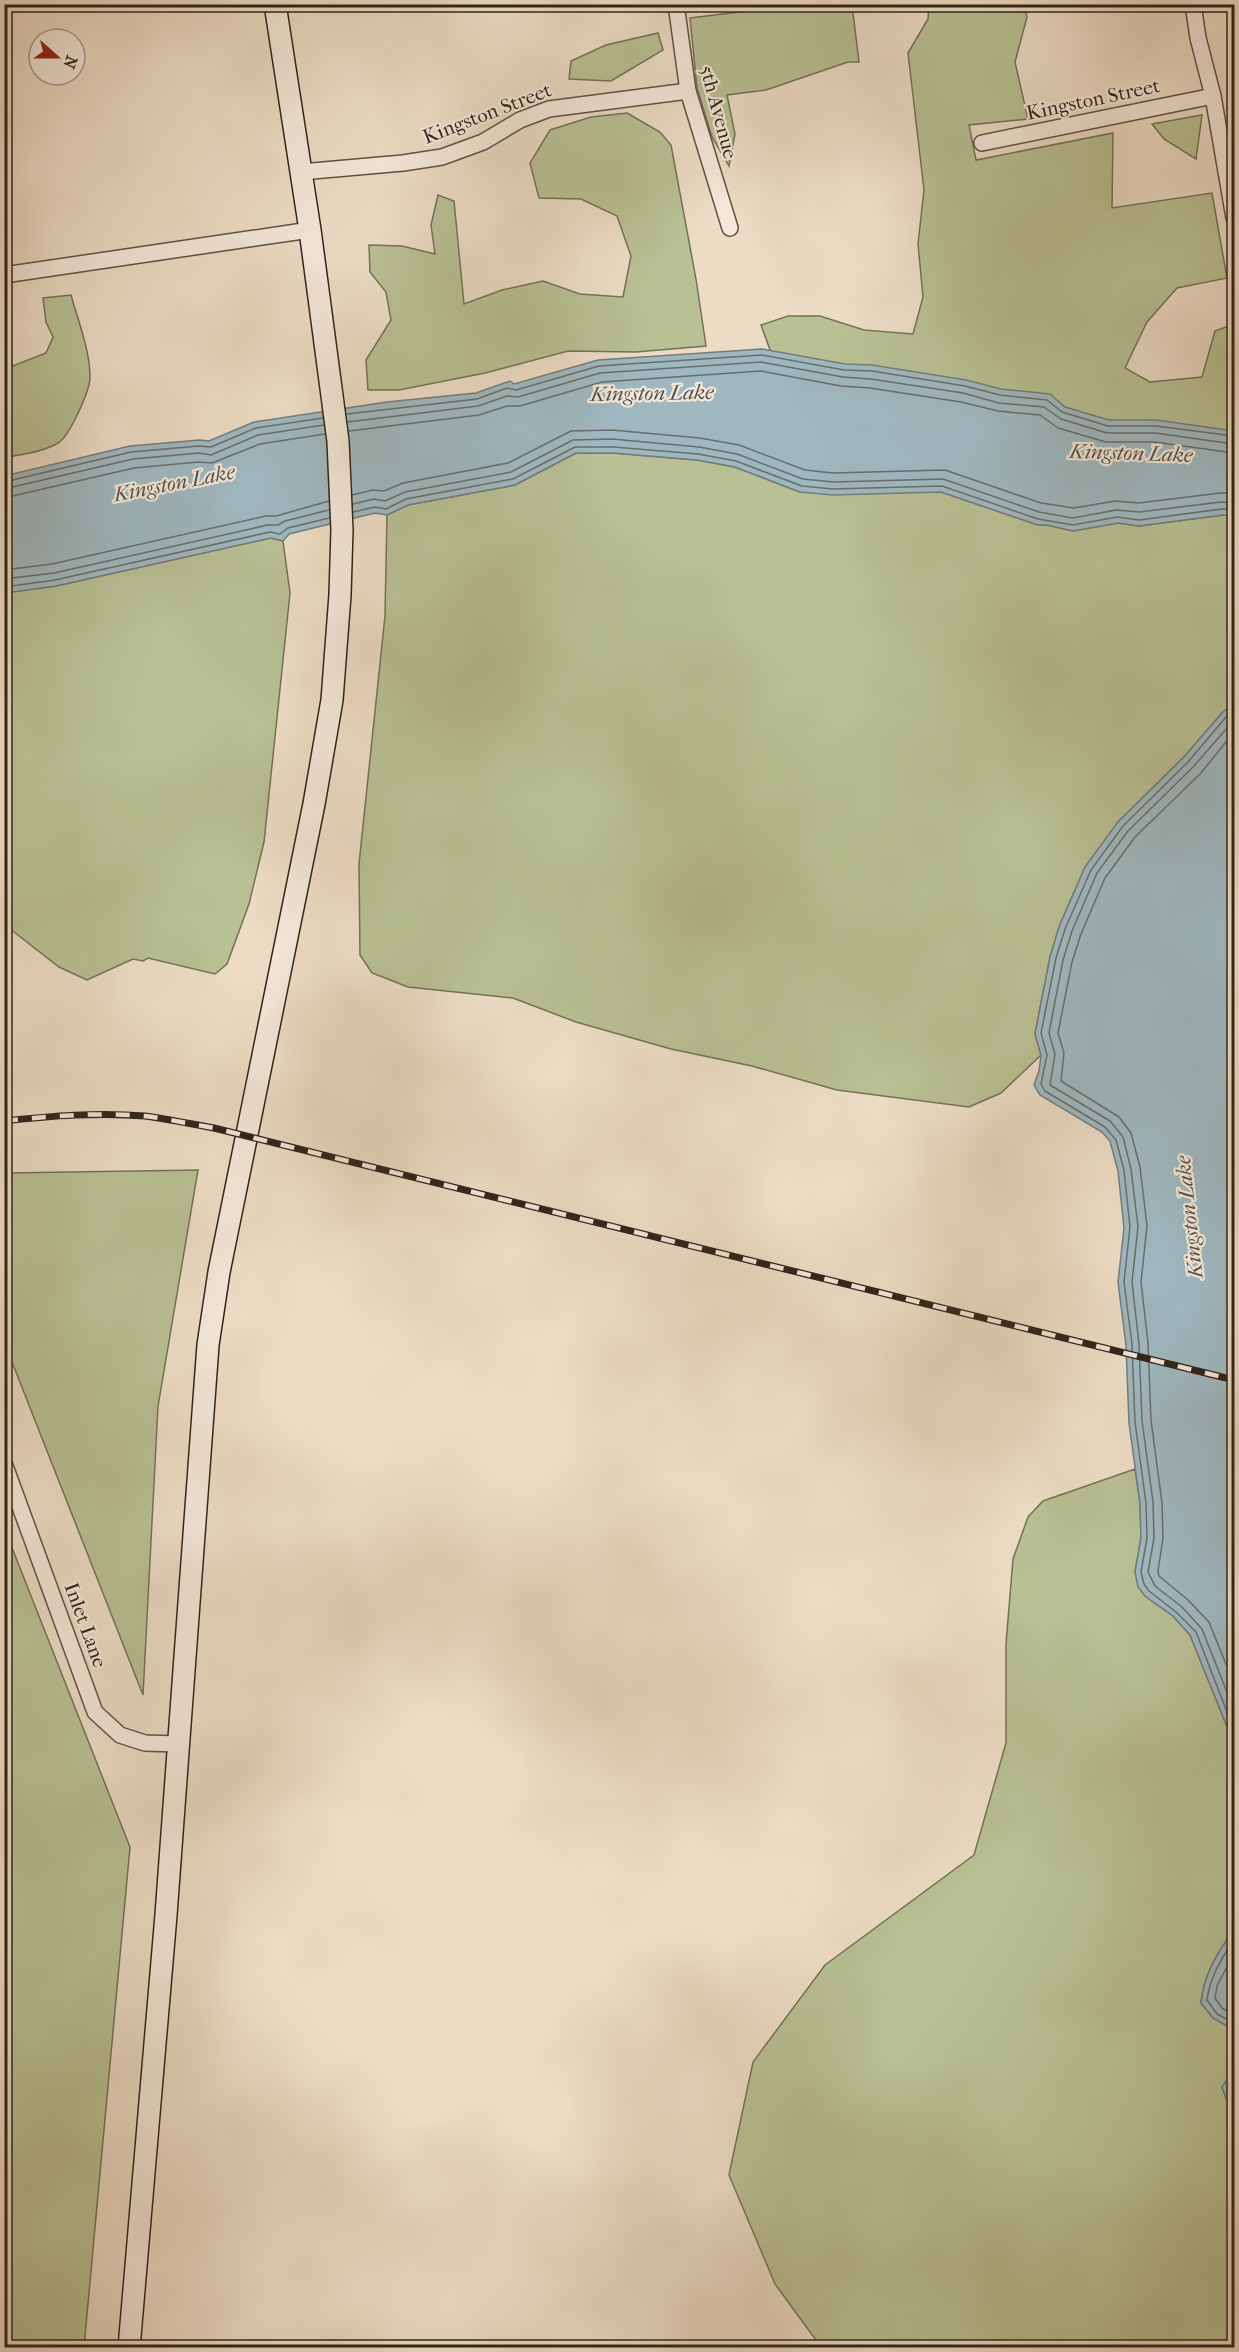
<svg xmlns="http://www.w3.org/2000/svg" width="1239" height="2352" font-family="'IM FELL French Canon',serif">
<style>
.green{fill:#b8c094;stroke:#747256;stroke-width:1.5}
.water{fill:#9fb8c0;stroke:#737d7d;stroke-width:1.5}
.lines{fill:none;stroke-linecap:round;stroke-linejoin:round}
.shore{stroke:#686e6c;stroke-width:1.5}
.street-casing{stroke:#5f5244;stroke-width:18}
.secondary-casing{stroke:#302419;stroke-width:24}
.street{stroke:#f3e8d9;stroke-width:15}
.secondary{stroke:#f3e8d9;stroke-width:21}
.rail-casing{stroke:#302419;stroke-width:7}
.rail{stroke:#f3e8d9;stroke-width:4.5;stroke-dasharray:14;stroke-linecap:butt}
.labels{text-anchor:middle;stroke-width:4.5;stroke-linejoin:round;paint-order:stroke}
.street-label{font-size:20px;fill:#302419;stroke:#f3e8d9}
.water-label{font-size:21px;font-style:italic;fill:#51504b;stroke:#f3e8d9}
</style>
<rect width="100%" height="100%" fill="#ecdcc5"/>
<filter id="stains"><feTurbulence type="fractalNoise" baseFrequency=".00333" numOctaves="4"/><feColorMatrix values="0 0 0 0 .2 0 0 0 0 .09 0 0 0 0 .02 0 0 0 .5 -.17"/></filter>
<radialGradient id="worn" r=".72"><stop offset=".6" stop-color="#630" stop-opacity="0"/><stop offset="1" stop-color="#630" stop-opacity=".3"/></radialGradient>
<g class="green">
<path d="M772,5H852L859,62H848L766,90L727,95L735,134L729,166L712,137L697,88L690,18L772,8Z"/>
<path d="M929,5H1024L1027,17L1015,62L1028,119L969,125L976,160L1113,133L1112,208L1212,193L1227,278L1177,288L1147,322L1125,368L1150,382L1202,377L1215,331L1234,324V446L773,358L761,325L788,316H820L864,330L913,334L923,297L918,244L924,190L908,53L928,19Z"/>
<path d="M658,33L663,50L611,81L569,79L571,61L606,45Z"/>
<path d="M627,113L660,132L671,145L696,279L706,346L636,352L568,351L485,373L399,390H368L366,360L391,320L386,292L370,272L369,245L402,246L435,254L431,225L438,195L454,201L464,304L502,290L543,281L580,294L623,297L631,256L617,216L581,199L539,198L530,163L550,130L591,117Z"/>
<path d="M1202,115L1196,159L1164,139L1152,124Z"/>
<path d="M71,295C78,321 90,350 90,377C90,390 70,436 58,443C43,452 22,455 5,457V369L46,353L53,337L46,322L43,298Z"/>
<path d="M576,453H613L697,460L735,467L800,492H941L1038,525H1047L1073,531L1118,523L1139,526L1223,515L1234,516V703L1222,713L1184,757L1118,822L1075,890L1059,927L1050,957L1035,1034L1041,1055L1001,1093L969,1107L837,1090L752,1066L671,1049L576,1022L513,998L408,987L372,973L360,955L359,864L385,616L387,515L408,505L515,485Z"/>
<path d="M271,538L283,541L290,593L264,842L249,904L227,964L215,974L148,958L143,961L133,959L87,980L59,967L5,925L4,593L56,586Z"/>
<path d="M198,1170L158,1406L143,1695L5,1344V1173Z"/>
<path d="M1135,1469L1140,1503L1141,1538L1135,1572L1145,1596L1173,1616L1190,1635L1234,1744V1930C1217,1953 1204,1974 1201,2003L1213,2018L1234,2030V2070L1222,2087L1228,2103H1234V2347H821L775,2284L729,2175L753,2062L825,1965L974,1855L1006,1743V1644L1013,1559L1028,1517L1043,1501Z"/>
<path d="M5,1530L130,1847L84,2347H5Z"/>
</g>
<g class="water">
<path d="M762,349L845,364L872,365L966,380L1001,389L1050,394L1065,407L1109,420H1156L1234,431V516L1223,515L1139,526L1118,523L1073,531L1047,525H1038L941,492L833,495L800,492L735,467L697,460L613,453H576L515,485L408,505L387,515L375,513L289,534L283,541L271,538L56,586L5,593L4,476L130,446L200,440L209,441L254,422L387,402L476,393L510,381L514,384L598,360Z"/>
<path d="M1234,703V1744L1190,1635L1173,1616L1145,1596L1138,1587L1135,1572L1141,1538L1140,1503L1129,1423L1126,1345L1118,1282L1124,1228L1118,1171L1110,1141L1102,1132L1040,1095L1034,1085L1039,1071L1041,1055L1035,1034L1050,957L1059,927L1085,867L1118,822L1184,757L1222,713Z"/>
<path d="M1234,1930V2030L1213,2018L1201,2003C1204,1974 1217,1953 1234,1930Z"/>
<path d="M1234,2070V2103H1228L1222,2087Z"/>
</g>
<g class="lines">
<g class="shore">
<path d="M347,414L477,399L507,388L516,390L599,366L762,355L844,370L872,371L965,386L1000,395L1047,400L1062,412L1108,426H1156L1234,436"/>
<path d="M348,422L478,406L507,396L518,397L600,373L761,362L843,377L871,379L963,393L999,403L1044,407L1061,419L1107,433H1155L1234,444"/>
<path d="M349,431L479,415L507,406H520L602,382L761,371L841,386L870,388L961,402L998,411L1040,415L1058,428L1106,442H1155L1234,453"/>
<path d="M4,482L131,452L199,446L211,447L256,428L323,418"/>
<path d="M4,489L133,459L199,453L211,455L258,435L324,425"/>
<path d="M352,495L373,490L384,491L403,483L508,463L571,431L612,430L700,438L739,445L805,470L833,473L945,470L1041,503L1074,508L1115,501L1139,503L1220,493H1234"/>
<path d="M4,498L134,468L198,462L212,463L260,444L325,434"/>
<path d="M353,504L374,499L385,501L405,492L511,472L573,440L612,439L699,447L737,454L803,479L833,482L943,479L1039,512L1073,518L1116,510L1139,512L1221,502L1234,503"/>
<path d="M353,512L375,507L386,509L406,499L513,479L575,447H613L698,454L736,461L802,486L833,489L942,486L1038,519L1073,525L1117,517L1139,520L1222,509L1234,510"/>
<path d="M4,570L52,564L266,516H276L329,501"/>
<path d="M4,579L54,573L268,525H278L285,521L329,510"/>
<path d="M4,587L55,580L270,532L280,534L288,528L329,518"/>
<path d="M1234,711L1226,717L1188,762L1123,826L1091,870L1065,929L1056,958L1041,1033L1047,1055L1041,1084L1045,1091L1105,1127L1116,1140L1124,1170L1130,1227L1124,1282L1132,1344L1135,1422L1146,1503L1147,1538L1141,1572L1144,1584L1149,1591L1176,1612L1196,1632L1234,1730"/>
<path d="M1234,720L1194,766L1128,831L1097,873L1072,931L1063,960L1049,1033L1055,1054L1050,1085L1110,1121L1123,1137L1131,1169L1138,1227L1132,1282L1139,1344L1142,1421L1153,1502L1154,1538L1148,1572L1155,1586L1182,1607L1202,1629L1234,1710"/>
<path d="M1234,732L1201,773L1135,837L1105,878L1081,934L1072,962L1058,1033L1064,1053L1061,1081L1119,1117L1131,1133L1140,1167L1147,1226L1141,1282L1148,1343L1151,1420L1162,1503L1163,1538L1158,1571L1159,1576L1188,1600L1209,1622L1234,1684"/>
<path d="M1234,1940C1221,1959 1210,1977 1207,2000L1217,2014L1234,2023"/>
<path d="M1234,1953L1217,1986L1215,1998L1222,2008L1234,2015"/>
</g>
<defs>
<g id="street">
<path d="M676,4L688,91L730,228"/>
<path d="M1193,4L1198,38L1213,96L1234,218"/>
<path d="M982,143L1213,96"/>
<path d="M301,172L403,163L442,157L483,142L520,120L549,109L688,91"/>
<path d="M4,275L310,230"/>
<path d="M4,1463L95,1712L120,1735L145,1743L179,1744"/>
</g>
<path id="secondary" d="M129,2348L166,1915L208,1345L219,1272L314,804L332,700L340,595L342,530L338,441L310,230L275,4"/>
</defs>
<use href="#street" class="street-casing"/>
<use href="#secondary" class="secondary-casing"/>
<use href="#street" class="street"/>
<use href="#secondary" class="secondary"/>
<defs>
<path id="rail" d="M4,1121C51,1116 98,1112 145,1116C168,1119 191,1124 214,1128L1234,1380"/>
</defs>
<use href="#rail" class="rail-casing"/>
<use href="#rail" class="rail"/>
</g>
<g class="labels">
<g class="street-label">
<text transform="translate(1093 99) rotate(-12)" y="7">Kingston Street</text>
<text transform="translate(719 112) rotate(75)" y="7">5th Avenue</text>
<text transform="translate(487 113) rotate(-21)" y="7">Kingston Street</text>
<text transform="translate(86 1625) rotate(70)" y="7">Inlet Lane</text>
</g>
<g class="water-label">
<text transform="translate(652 393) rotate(-1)" y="7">Kingston Lake</text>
<text transform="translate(1131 453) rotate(2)" y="7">Kingston Lake</text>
<text transform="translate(174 483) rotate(-11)" y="7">Kingston Lake</text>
<text transform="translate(1189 1217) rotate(-96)" y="7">Kingston Lake</text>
</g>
</g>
<rect width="1239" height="2352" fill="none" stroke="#ecdcc5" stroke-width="24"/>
<rect x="6" y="6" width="1227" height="2340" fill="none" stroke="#302419" stroke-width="3"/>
<rect x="12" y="12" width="1215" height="2328" fill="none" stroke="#302419" stroke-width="1.5"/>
<g transform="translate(57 57) rotate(111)"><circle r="28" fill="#f3e8d9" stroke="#a59a8c" stroke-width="1.5"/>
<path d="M0-4.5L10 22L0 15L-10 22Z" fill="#8f2418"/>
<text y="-9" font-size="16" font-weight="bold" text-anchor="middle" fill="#302419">N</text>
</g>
<rect width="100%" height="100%" filter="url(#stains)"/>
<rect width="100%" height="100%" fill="url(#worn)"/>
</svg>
